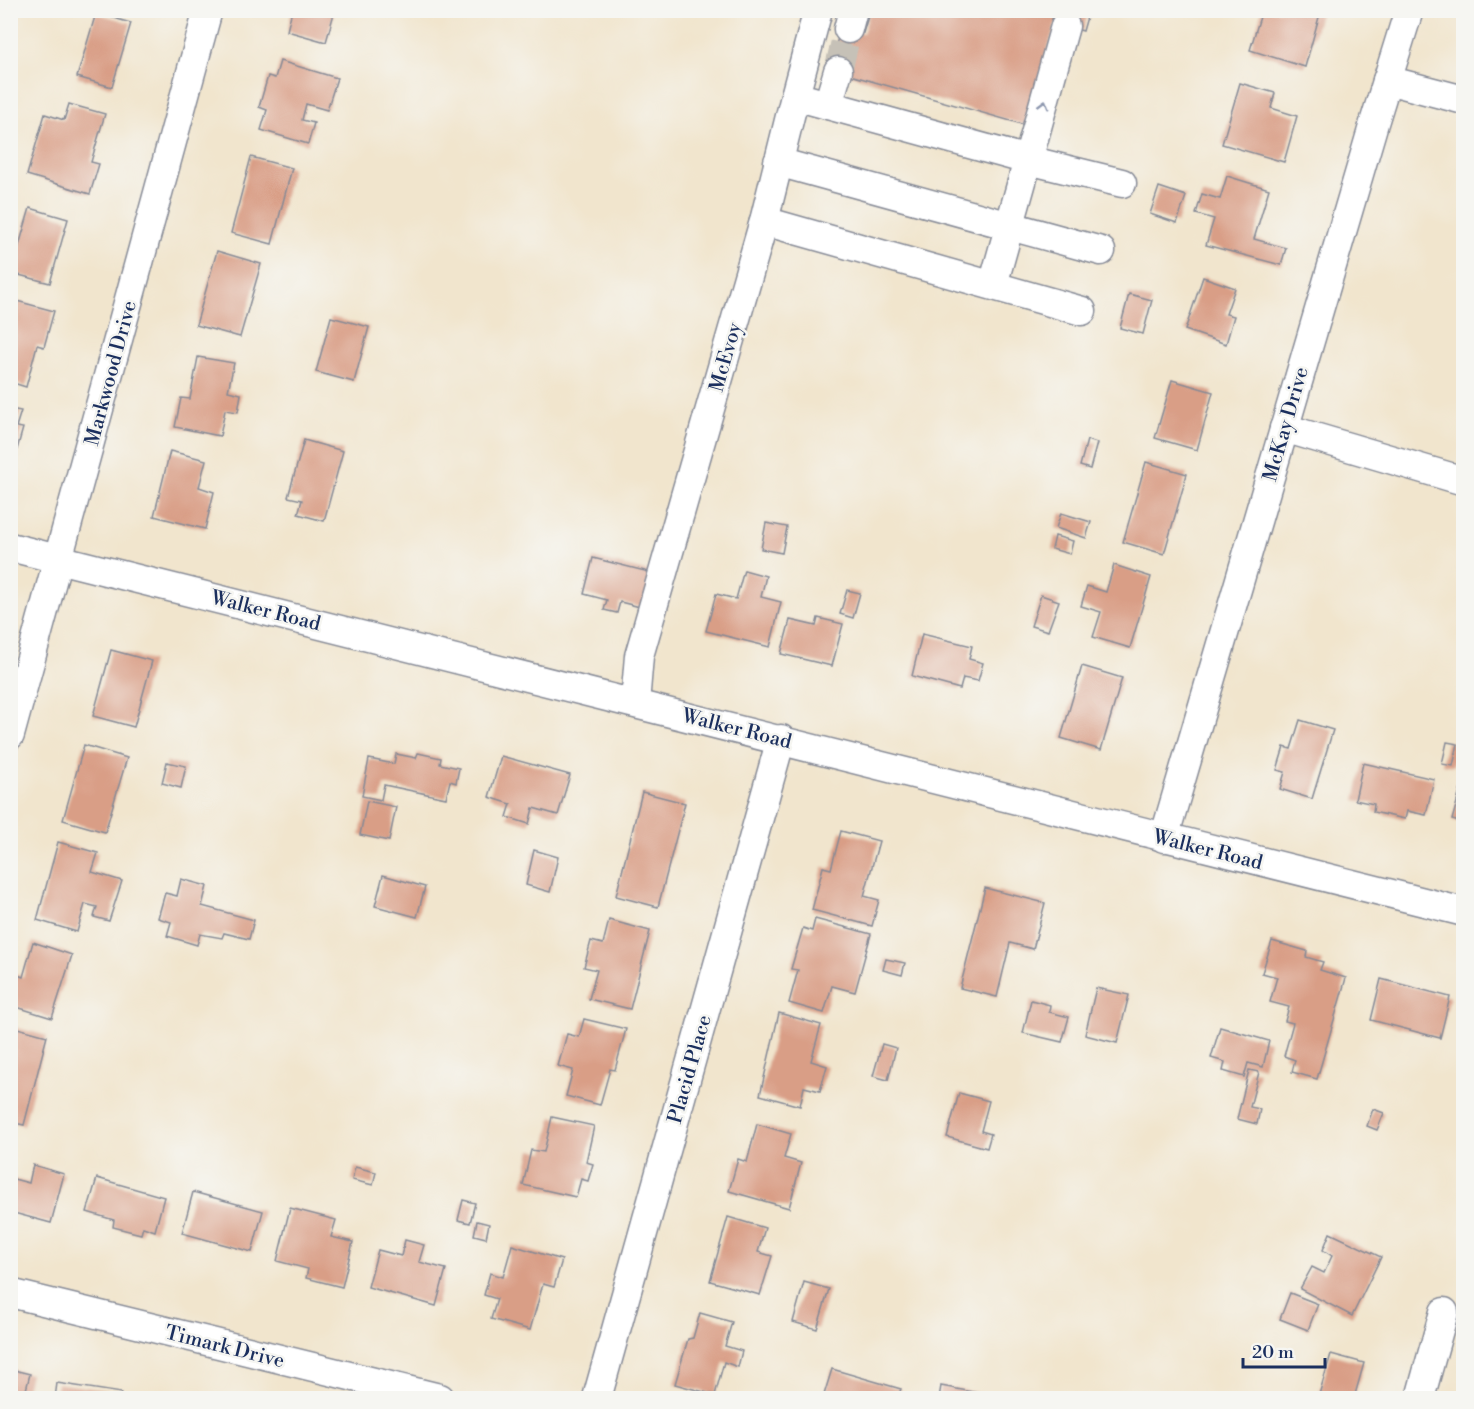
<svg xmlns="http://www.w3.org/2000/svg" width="1474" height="1409" font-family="'Libre Bodoni',serif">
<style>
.building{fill:#d99e86}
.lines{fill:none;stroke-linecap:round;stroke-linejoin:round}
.minor-tunnel{stroke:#c6c1b7;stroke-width:28;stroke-dasharray:28 14;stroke-linecap:butt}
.minor-casing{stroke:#868a96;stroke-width:31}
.minor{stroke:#fff;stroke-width:28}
.oneway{stroke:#8d97ae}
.labels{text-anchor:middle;stroke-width:5;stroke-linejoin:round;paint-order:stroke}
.street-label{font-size:20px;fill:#1b2f5e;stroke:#f6f6f2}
</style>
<rect width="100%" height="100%" fill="#f6f6f2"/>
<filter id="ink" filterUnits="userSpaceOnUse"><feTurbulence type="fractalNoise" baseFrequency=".0167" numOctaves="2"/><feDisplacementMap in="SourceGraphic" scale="12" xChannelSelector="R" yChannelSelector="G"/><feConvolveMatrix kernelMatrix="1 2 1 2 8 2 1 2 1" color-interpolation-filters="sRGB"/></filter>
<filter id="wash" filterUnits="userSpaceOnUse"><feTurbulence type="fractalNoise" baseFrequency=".008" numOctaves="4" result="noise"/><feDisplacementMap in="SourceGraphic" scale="24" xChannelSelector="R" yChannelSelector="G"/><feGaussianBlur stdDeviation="1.35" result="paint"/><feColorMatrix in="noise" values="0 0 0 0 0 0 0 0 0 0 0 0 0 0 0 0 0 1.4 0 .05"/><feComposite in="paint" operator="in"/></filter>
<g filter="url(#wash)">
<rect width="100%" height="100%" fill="#f1e5cd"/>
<g id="blocks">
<g class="building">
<path d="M292,10H335L326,42L287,31Z"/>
<path d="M870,10H1089L1083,31L1056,23L1025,125L829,69L841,27L863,33Z"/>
<path d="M1262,10H1321L1305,67L1250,50Z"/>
<path d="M96,13L131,23L112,87L77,77Z"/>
<path d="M280,61L337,78L327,110L306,104L302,120L314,123L308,144L261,130L267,110L259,107L268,76L275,78Z"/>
<path d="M1240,83L1275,93L1271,108L1297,116L1284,162L1222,144Z"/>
<path d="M69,104L105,114L91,162L99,164L90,194L27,175L45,114L64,120Z"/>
<path d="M251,157L292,168L272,244L231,233Z"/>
<path d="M1227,176L1269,189L1254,239L1286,248L1281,265L1206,245L1214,219L1196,214L1202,194L1220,199Z"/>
<path d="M1159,187L1186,196L1177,223L1150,214Z"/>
<path d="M30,208L68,219L50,283L11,273Z"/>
<path d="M217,251L261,264L240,337L196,325Z"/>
<path d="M1203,277L1235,288L1226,314L1234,316L1226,344L1185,330Z"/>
<path d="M1129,294L1152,300L1143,334L1120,328Z"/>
<path d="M13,300L54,311L44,347L37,345L26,387L10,382V309Z"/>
<path d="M331,317L369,327L354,382L316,372Z"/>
<path d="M198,357L234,363L228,391L241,394L238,412L225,410L220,436L175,427L181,398L190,399Z"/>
<path d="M1172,380L1213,392L1197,450L1155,438Z"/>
<path d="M10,409L21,411L16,427L23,428L16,453L10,451Z"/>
<path d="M304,440L343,451L324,521L298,514L302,500L288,497Z"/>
<path d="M1087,440L1097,443L1090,469L1080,466Z"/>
<path d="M170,451L206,460L199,487L214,492L205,529L154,516Z"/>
<path d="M1146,462L1187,474L1164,554L1123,542Z"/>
<path d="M1061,513L1091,522L1086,538L1056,528Z"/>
<path d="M766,523L787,527L782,553L761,549Z"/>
<path d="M1055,536L1073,541L1070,554L1052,549Z"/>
<path d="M593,558L661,575L652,610L620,602L617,613L604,610L607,600L584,594Z"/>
<path d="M1114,565L1151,577L1130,648L1093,637L1101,612L1081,606L1087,586L1106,592Z"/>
<path d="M744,570L766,576L761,597L781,602L770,647L706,631L716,594L736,599Z"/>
<path d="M847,590L860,593L853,618L840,614Z"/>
<path d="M1041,595L1059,601L1048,631L1031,626Z"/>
<path d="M818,618L843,624L832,666L781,654L790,620L816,626Z"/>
<path d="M922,634L972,646L969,659L983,663L978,681L963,678L960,689L912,676Z"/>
<path d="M111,650L152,661L134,727L93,716Z"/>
<path d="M1082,666L1122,678L1101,750L1061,738Z"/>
<path d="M1300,720L1333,730L1312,799L1280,789L1285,772L1277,770L1284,747L1291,749Z"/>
<path d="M1447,742L1458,744L1453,766L1442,764Z"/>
<path d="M84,745L127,758L105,832L63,820Z"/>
<path d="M418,753L441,758L440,764L459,768L456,783L450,781L446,798L384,785L381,800L362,796L369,759L394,764L396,754L416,758Z"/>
<path d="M501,756L570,775L558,815L533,808L529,824L507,817L511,804L489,797Z"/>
<path d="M167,762L186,766L181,788L162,783Z"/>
<path d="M1363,763L1434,779L1426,815L1407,811L1405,819L1373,812L1374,804L1355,800Z"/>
<path d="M1462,784H1464V823L1452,820Z"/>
<path d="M642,792L685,803L658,907L616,896Z"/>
<path d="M367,801L396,807L389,841L360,835Z"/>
<path d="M841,831L879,841L864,896L879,900L872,926L812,910L823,867L831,869Z"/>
<path d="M58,842L98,853L92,872L122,881L109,921L94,917L97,907L85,904L77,932L37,920Z"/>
<path d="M534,850L558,857L550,892L526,885Z"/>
<path d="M383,875L425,887L417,917L375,906Z"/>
<path d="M181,879L207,886L202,906L254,920L249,939L224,933L222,938L200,934L197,945L167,936L171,922L158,918L165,893L177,896Z"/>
<path d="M985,888L1045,903L1033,949L1010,943L997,997L960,988Z"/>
<path d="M815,919L871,934L855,992L832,986L824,1013L789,1003L798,970L791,969L803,928L812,931Z"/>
<path d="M609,920L650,931L630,1009L589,999L597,970L584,967L591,941L603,944Z"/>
<path d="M1272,941L1307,951L1306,957L1323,962L1320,970L1346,978L1317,1079L1292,1072L1295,1060L1284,1056L1293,1023L1285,1021L1289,1007L1270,1002L1277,977L1262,973Z"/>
<path d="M33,942L72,955L52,1018L10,1005V989L15,974L23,977Z"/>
<path d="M886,959L905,963L902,975L883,970Z"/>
<path d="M1381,979L1450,997L1440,1038L1371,1020Z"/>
<path d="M1096,988L1129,995L1117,1043L1085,1035Z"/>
<path d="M1031,1000L1050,1005L1049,1012L1069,1017L1062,1042L1023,1033Z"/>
<path d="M779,1013L821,1025L811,1061L827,1066L820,1091L804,1087L800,1106L760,1095Z"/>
<path d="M584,1019L626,1029L615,1070L610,1069L600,1105L566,1096L573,1070L558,1066L567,1034L579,1037Z"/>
<path d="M14,1027L47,1036L24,1125L10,1122V1041Z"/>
<path d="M1220,1027L1269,1041L1263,1067L1248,1063L1244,1077L1223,1071L1225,1062L1211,1058Z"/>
<path d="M882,1044L896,1048L888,1080L873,1076Z"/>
<path d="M1249,1070L1259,1072L1250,1107L1260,1109L1257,1124L1237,1119Z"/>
<path d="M959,1093L989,1101L981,1131L991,1134L987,1148L947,1137Z"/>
<path d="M1373,1109L1384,1113L1377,1130L1367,1126Z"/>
<path d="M552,1117L594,1126L586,1162L593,1164L588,1181L581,1179L576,1197L523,1185L531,1150L544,1152Z"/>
<path d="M757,1124L791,1134L784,1158L801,1163L789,1208L729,1191L738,1159L747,1162Z"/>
<path d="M33,1165L64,1174L51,1223L10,1212V1178L29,1183Z"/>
<path d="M355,1167L376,1172L373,1185L352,1180Z"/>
<path d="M97,1178L164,1197L155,1231L143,1227L141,1234L113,1227L114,1220L87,1212Z"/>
<path d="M193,1192L263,1211L252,1252L182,1233Z"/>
<path d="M463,1200L475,1203L470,1223L458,1220Z"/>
<path d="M290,1208L336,1220L331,1237L353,1242L342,1287L306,1278L308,1269L277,1261Z"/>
<path d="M728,1217L765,1228L758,1252L772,1256L760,1295L710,1281Z"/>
<path d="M477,1221L489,1224L486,1238L474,1235Z"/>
<path d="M1330,1233L1381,1257L1352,1316L1300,1289L1312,1267L1324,1273L1332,1256L1323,1250Z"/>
<path d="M405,1240L424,1245L419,1262L446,1269L436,1306L368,1287L378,1250L401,1256Z"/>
<path d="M512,1245L562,1260L554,1287L543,1284L530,1330L491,1319L497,1299L484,1295L490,1273L503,1277Z"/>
<path d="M804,1282L829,1289L817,1329L793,1322Z"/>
<path d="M1290,1293L1318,1304L1308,1330L1280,1319Z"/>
<path d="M700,1313L732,1322L725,1346L742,1351L738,1367L724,1362L715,1395L675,1384L688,1339L693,1338Z"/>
<path d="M1331,1354L1364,1363L1354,1398H1318Z"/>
<path d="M10,1369L30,1374L24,1398H10Z"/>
<path d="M832,1369L901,1389L899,1394L913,1398H823Z"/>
<path d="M57,1383L122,1393L121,1398H55Z"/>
<path d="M941,1386L999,1397L998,1398H939Z"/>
</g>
</g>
</g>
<g filter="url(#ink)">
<use href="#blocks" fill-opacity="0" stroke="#868a96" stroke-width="1.5"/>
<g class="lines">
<path class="minor-tunnel" d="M838,71L848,29"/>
<defs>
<g id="minor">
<path d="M848,29L853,10"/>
<path d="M1387,80L1464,100"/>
<path d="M795,96L1028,160L1065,26"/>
<path d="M828,105L838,71"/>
<path d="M778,162L1101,251"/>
<path d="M764,221L1082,311"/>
<path d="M993,285L1028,160L1122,183"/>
<path d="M1284,428L1464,481"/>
<path d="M10,547C496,665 979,792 1464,912"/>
<path d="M635,703L639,656L764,221L795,96L818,10"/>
<path d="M10,735L208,10"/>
<path d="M1164,838L1374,123L1409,10"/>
<path d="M10,1293L440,1398"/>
<path d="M597,1398L781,739"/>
<path d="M1420,1398L1444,1312"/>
</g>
</defs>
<use href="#minor" class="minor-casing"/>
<use href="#minor" class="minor"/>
</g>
<defs><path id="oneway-chevron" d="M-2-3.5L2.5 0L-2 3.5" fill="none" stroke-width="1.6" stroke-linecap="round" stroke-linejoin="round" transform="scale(1.5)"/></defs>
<use class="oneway" href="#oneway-chevron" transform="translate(1044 104) rotate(-74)"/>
</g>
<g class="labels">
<g class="street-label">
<text transform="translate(725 357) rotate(-74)" y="7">McEvoy</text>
<text transform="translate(110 373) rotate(-75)" y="7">Markwood Drive</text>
<text transform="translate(1285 424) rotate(-74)" y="7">McKay Drive</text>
<text transform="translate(266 610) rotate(14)" y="7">Walker Road</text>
<text transform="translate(737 728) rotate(14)" y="7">Walker Road</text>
<text transform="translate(1208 849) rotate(14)" y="7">Walker Road</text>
<text transform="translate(689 1069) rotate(-74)" y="7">Placid Place</text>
<text transform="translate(225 1346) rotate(14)" y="7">Timark Drive</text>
</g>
</g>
<rect width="1474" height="1409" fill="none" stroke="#f6f6f2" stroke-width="36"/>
<path d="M1243 1358v9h82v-9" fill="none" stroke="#1b2f5e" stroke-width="3"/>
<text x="1252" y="1358" font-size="18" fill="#1b2f5e" stroke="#f6f6f2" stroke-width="4.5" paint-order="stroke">20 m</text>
</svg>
